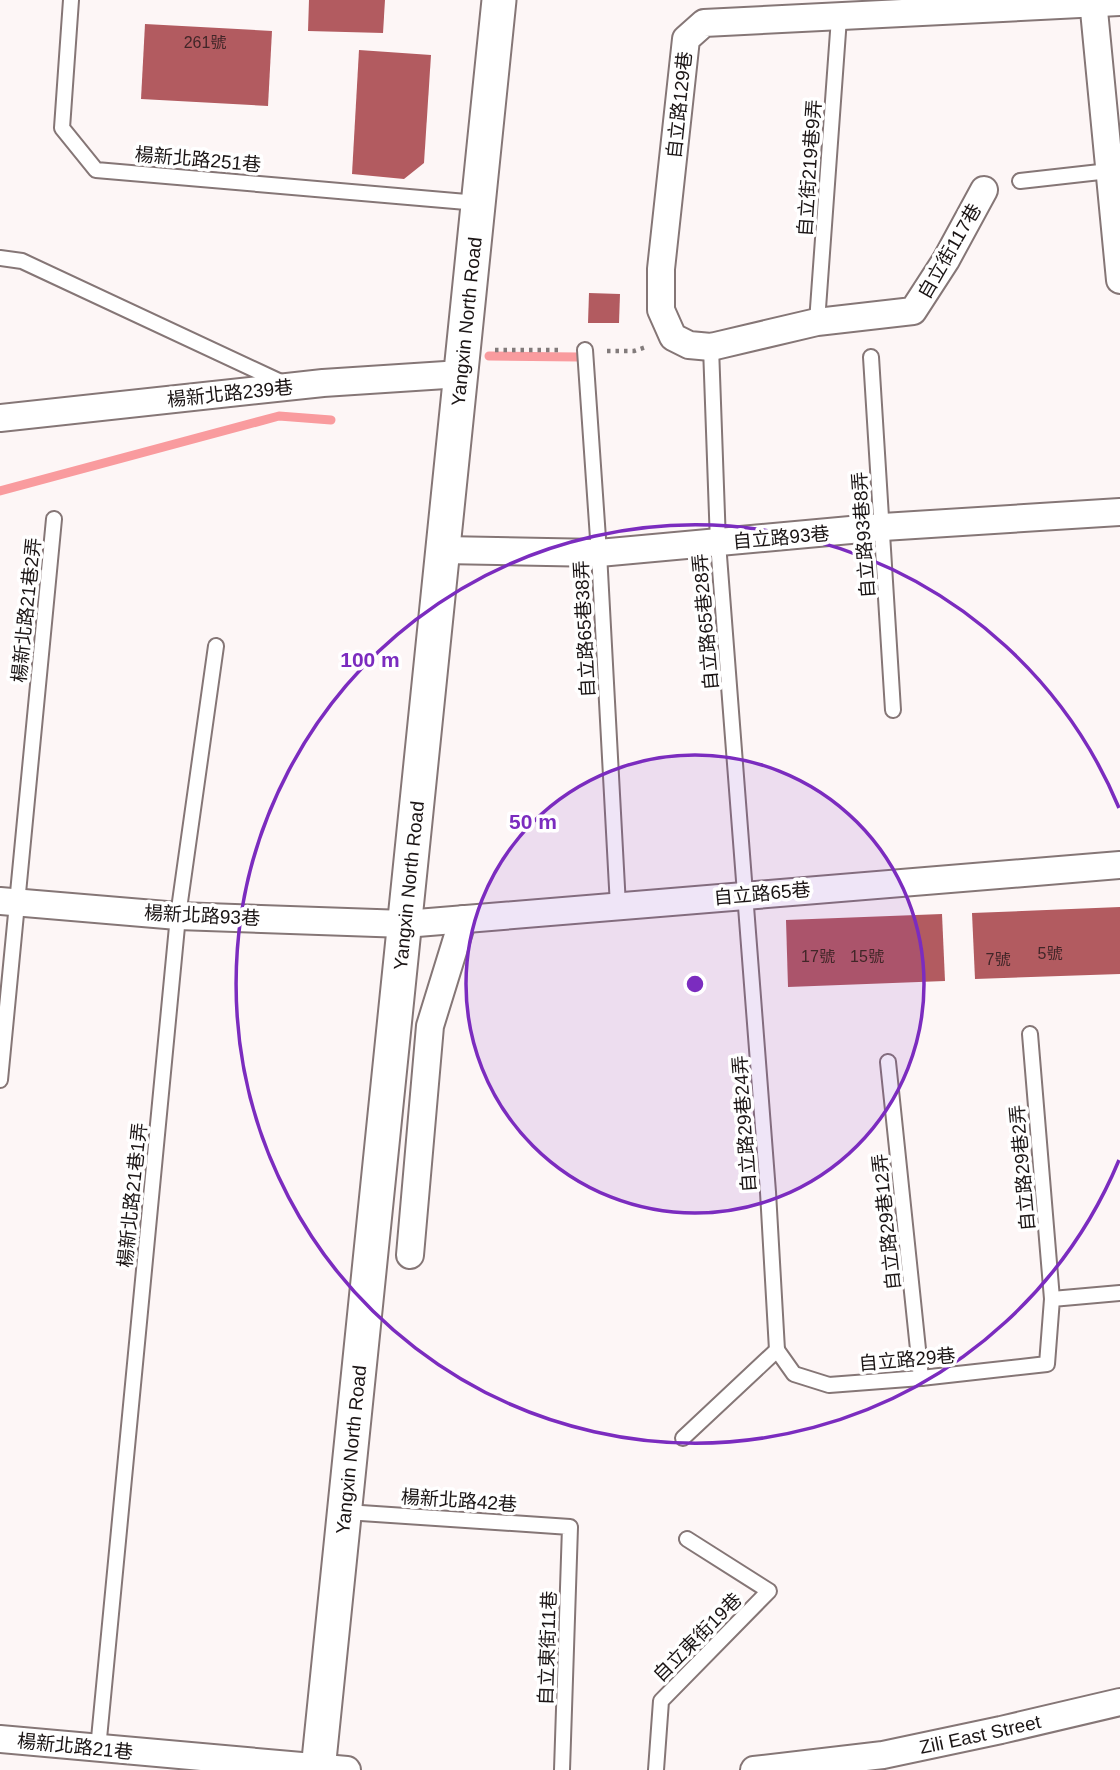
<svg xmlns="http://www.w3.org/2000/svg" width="1120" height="1770" font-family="Arial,'Noto Sans TC',sans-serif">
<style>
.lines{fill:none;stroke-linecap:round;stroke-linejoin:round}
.stream{stroke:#f99b9e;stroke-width:9}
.building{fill:#b25b60}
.service-casing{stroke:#857676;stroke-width:18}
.minor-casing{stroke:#857676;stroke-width:30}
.tertiary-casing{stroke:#857676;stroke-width:37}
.path{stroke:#827b7b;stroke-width:4.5;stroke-dasharray:3.5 5;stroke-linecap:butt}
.service{stroke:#fff;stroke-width:14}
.minor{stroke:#fff;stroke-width:26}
.tertiary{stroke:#fff;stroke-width:33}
.ring{fill:none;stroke:#7b2cbf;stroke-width:3.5}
.labels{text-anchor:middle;stroke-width:7;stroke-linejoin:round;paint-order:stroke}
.number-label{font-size:16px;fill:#412628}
.street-label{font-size:19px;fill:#1b1515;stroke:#fff}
.centre{fill:#7b2cbf;stroke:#fff;stroke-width:3.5}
.ring-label{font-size:21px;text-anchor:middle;font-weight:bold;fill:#7b2cbf;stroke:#fff;stroke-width:7;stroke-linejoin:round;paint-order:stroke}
</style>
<rect width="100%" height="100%" fill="#fdf6f6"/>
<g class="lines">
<g class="stream">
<path d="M489,356L578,357"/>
<path d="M0,491L279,416L331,420"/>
</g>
</g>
<g class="building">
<path d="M309,0H385L383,33L308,31Z"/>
<path d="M145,24L272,31L268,106L141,99Z"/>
<path d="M359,50L431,55L424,163L404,179L352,174Z"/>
<path d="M589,293L620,294L619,323H588Z"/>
<path d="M1120,907V974L975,979L972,913Z"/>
<path d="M942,914L945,981L788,987L786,920Z"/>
</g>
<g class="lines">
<defs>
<g id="service">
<path d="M71,0L62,128L96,170L478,203"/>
<path d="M1020,181L1109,171"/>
<path d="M0,258L22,261L283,383"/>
<path d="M817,322L839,18"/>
<path d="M711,347L718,543L768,1192L777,1350"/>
<path d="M585,350L599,553L618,906"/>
<path d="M871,357L893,710"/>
<path d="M1030,1034L1052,1299"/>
<path d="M888,1062L921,1378"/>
<path d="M0,1080L54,519"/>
<path d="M683,1438L777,1350L794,1374L829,1385L921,1378L1047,1364L1052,1299L1120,1293"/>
<path d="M346,1512L570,1527L562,1770"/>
<path d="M98,1749L178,916L216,646"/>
<path d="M656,1770L661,1701L769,1591L687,1539"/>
</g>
<g id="minor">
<path d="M1093,0L1120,280"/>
<path d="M984,190L946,260L913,311L817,322L711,347L689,345L673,337L661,310V269L686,39L704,23L1120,2"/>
<path d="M0,418L323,383L461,374"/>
<path d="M443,550L599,553L883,527L1120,512"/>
<path d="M0,901L178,916L405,924L1120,865"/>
<path d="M410,1255L430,1026L463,919"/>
<path d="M0,1739L347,1770"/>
<path id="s1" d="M754,1770L883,1755L1001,1730L1120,1702"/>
</g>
<g id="tertiary">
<path id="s2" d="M318,1770L499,0"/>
</g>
</defs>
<use href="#service" class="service-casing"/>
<use href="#minor" class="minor-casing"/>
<use href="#tertiary" class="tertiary-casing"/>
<g class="path">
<path d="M495,350H563"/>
<path d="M607,351H634L646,347"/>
</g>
<use href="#service" class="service"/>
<use href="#minor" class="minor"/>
<use href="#tertiary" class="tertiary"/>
</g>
<circle cx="695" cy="984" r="229" fill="#7b2cbf" fill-opacity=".12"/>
<g class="ring">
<circle cx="695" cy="984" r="229"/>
<path d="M1119 1160A459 459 0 1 1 1119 808"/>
</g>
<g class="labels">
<g class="number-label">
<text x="205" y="48">261號</text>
<text x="1050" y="959">5號</text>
<text x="818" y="962">17號</text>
<text x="867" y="962">15號</text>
<text x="998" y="965">7號</text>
</g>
<g class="street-label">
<text transform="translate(679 105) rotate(-84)" y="7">自立路129巷</text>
<text transform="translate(198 159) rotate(5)" y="7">楊新北路251巷</text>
<text transform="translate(809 168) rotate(-86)" y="7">自立街219巷9弄</text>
<text transform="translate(949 251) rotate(-60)" y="7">自立街117巷</text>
<text dy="7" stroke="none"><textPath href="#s2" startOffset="1456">Yangxin North Road</textPath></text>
<text transform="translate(230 393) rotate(-6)" y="7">楊新北路239巷</text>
<text transform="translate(863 535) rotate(-94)" y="7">自立路93巷8弄</text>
<text transform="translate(781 537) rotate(-5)" y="7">自立路93巷</text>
<text transform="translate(26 610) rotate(-84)" y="7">楊新北路21巷2弄</text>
<text transform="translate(705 622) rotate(-95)" y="7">自立路65巷28弄</text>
<text transform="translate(584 629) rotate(-93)" y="7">自立路65巷38弄</text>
<text dy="7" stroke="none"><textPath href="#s2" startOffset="889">Yangxin North Road</textPath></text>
<text transform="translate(762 893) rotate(-5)" y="7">自立路65巷</text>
<text transform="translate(202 915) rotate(3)" y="7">楊新北路93巷</text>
<text transform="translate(744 1124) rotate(-94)" y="7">自立路29巷24弄</text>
<text transform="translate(1022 1168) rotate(-95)" y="7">自立路29巷2弄</text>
<text transform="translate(132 1195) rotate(-84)" y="7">楊新北路21巷1弄</text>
<text transform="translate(886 1222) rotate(-96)" y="7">自立路29巷12弄</text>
<text transform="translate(907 1359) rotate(-5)" y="7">自立路29巷</text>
<text dy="7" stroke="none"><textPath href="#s2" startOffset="322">Yangxin North Road</textPath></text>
<text transform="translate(459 1500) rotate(4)" y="7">楊新北路42巷</text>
<text transform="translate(697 1637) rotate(-45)" y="7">自立東街19巷</text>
<text transform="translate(547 1648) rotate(-88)" y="7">自立東街11巷</text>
<text dy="7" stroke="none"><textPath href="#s1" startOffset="229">Zili East Street</textPath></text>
<text transform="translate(75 1746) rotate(6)" y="7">楊新北路21巷</text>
</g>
</g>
<circle cx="695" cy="984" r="10" class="centre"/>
<g class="ring-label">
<text x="370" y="667">100 m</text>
<text x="533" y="829">50 m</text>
</g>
</svg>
